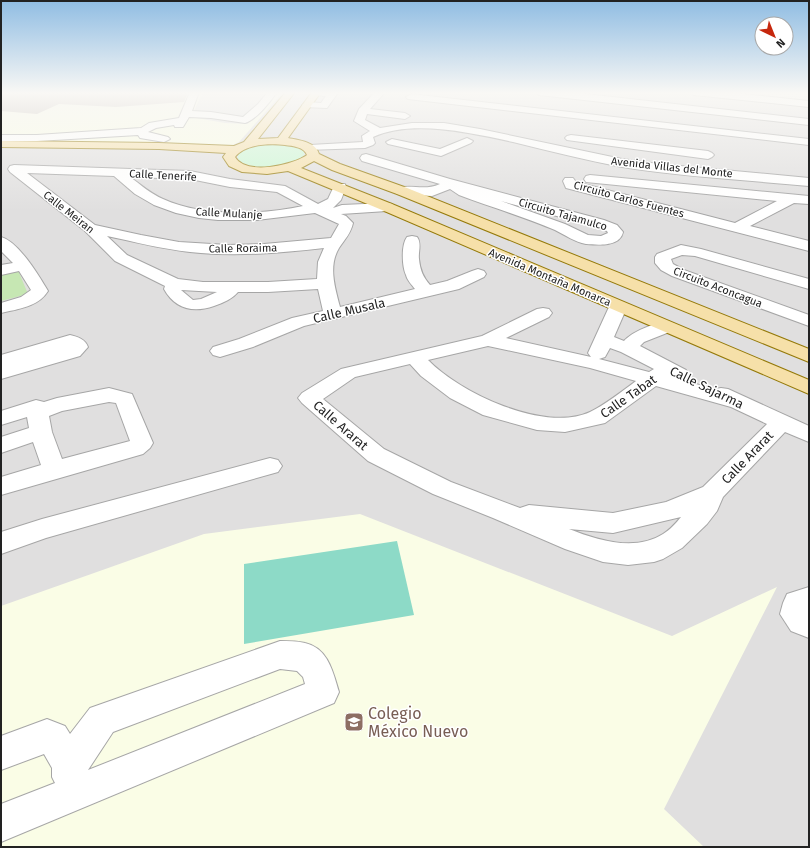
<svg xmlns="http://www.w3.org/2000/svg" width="810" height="848" font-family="'Fira Sans',sans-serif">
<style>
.residential{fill:#e0dfdf}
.education{fill:#fafde6}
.grass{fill:#c6e7b3}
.park{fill:#cbf7d4}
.pitch{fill:#8ddac7}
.parking{fill:#e2e2e2}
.building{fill:#bfb9b2}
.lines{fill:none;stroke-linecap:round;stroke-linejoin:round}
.minor-casing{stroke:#a6a6a6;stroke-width:2}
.major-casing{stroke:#957a0a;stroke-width:2}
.minor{fill:#fff;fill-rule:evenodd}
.major{fill:#f6e0a9;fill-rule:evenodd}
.labels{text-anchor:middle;stroke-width:3;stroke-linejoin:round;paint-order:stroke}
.far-street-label{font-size:11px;fill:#222;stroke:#fff}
.street-label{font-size:13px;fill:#222;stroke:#fff}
.near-education-label{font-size:16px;fill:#785e54;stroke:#fff;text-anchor:start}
</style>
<rect width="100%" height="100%" fill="#f1f0e9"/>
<path class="residential" d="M1,92H714L809,102V847H1Z"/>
<g class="education">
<path d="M1,92H283L239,142L233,145H224L1,141Z"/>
<path d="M360,514L672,636L777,587L664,809L704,847H1V606L204,534Z"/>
</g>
<path class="grass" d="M18,270L28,294L1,301V274Z"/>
<path class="park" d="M272,144C282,144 295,144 304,151V155C294,169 249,172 238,159V154C247,146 260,145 272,144Z"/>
<path class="pitch" d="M397,541L414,615L244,644V564Z"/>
<path class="parking" d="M203,92H277L247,124L225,123L191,117Z"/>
<path class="building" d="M1,92H188L184,102L116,107L59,104L37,114L1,111Z"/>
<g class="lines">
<defs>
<g id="minor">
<path d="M190,92H199L192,111L211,112L243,117L258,104L268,92H277C271,101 256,120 245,123L211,118L189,117L183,127H175L174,125L156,128L148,132L168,137L170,139L164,142L140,138L138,135L37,141H1V135H37L141,128L149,123L179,118Z"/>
<path d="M313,92H336L337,94L327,108L304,107L302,105L307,102L321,103L326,96L314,95Z"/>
<path d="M375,92H385L370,109L405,113L410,116L405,119L367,114L365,120L380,128L412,123H444L480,129L622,159L659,164L809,178V186C747,180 684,177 622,167C586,160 549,151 513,142C472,133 412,119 373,137L375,143L373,145L365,148L306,150L304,148L306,146L310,145L363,142L362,136L370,131L354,121L359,109Z"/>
<path d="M535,92H568L809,119V125L539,95Z"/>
<path d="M690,92H725L809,101V107L694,95Z"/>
<path d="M411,94L809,139V145L408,99L406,97Z"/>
<path d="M571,135L708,151L712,153L714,155L712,157L708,159L567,140L565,138L567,136Z"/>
<path d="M467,138L473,141L471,143L441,156L388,144L386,142L392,139L440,149Z"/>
<path d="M366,154L450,179L604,220L617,225L623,232C620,247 598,245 586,244C575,242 565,235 555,230C524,217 491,207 459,195L450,189L432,196L397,194L395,191L397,188C412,184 424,191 440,184L362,161L360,158L362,155ZM501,201L594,226L607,231L608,233L601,236L588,235L565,224Z"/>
<path d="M14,165L190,171L230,179L285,186L318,204L328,199L335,184H345L346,187L341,200L333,208L342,205L387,203L392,204L394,207L392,210L387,211L341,214L346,216L353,223C351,233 345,239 339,248C328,266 335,288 340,307L415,289C412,285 407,280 406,275C402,266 401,245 407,237L412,236L417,237C422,243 418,252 419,259C420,270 423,277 430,285L447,281L472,271L478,269L484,271L486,274L484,277L459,289L304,326L253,347L220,357L213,355L210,351L213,347L239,339L292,318L323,311L318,289L268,292H238C232,299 223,303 214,306C193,313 175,309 164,289L165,286L115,261L85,231L10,172L8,169L10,166ZM27,173L114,176L135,194L154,205L176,213L199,218L218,220H257L315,213L339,224L331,238L264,244L228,245L179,242L141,235L95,225ZM130,177L190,179L230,187L277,192L303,206C261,215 202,217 163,199C151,194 141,185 130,177ZM107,236C135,242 162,249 190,252C235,257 280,253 324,248L318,262L317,279L268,282H203L178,279L127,255ZM181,290L217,292L201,299L193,300Z"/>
<path d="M590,175L809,196V204L794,203L750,226L809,241V251L566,188L563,181L565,178H573L576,182L735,223L777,201L586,182L584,179L586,176Z"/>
<path d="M1,237C19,242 39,276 48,291C38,307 18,309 1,313V303L21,297L31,290L19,271L1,275V265L13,263L1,251Z"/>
<path d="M681,245L701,249L809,279V289L695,256L682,255L671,259L673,264L684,270L809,315V326L672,276L661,270L655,263V257L657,254Z"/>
<path d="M618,302L624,303L627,307L614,337L624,341C633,331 659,320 672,323L675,327L672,331L644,342L640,346L686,370L689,374L686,378L680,380L715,389L721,388L728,389L809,426V442L785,432L723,497L717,511L707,524L682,548L663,559L654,562L628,565L603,562L565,549L493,518L433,494L368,461L302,403L298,398L302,393L341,369L482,336L537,309L543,308L549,309L552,313L549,317L506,338L591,357L588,353L609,307L612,303ZM488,346L590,368L636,381C624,390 603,406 590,412C545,433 460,393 428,360ZM610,348L621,352L654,369L649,372L599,359L605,357ZM410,364L421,376L450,398L483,415L537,430L565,432L605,423L656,386L731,407L767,424L703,487L666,502L613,513L529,505L520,508L451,482L384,449L323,399L355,377ZM681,517C676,523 670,530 663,534C635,552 597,540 569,529L613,533Z"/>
<path d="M70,335C78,337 85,339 88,347L80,356L1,379V355Z"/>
<path d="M109,388L132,394L153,443L150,448L143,454L1,495V477L41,465L33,442L1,453V437L29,428L27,417L1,425V411L36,400L44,402L57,398ZM109,402L116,403L130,441L62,459L52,432L49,416L62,411Z"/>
<path d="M270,458L278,460L282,466L278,472L46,538L1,554V532L42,519Z"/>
<path d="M809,587V638L791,631L780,614L783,603L787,594Z"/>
<path d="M280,641C288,641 297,641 305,643C328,648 333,672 339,692L334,703L1,842V804L55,783L52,777V768L44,754L1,770V736L47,719L65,726L70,734L90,708ZM280,669L297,671L303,677L305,684L88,770L113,732Z"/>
</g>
<path id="major" d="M286,92H295L258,139L278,138L312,92H321L288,138C299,140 316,142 319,154L340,164L407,188L809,349V362L397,194L332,170L314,161L301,168L392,204L809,380V394L382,210L288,171L267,174L242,172L229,166L223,157L226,153L159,149L1,147V141L159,143L234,146L244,142ZM285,145C293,146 304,147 307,155C293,165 246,176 235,157C245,144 270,143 285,145Z"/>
</defs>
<use href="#minor" class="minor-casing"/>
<use href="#major" class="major-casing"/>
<use href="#minor" class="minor"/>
<use href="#major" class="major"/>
</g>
<linearGradient id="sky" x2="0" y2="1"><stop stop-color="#90bde3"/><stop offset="0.44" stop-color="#f9f8f5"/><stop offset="1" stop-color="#f9f8f5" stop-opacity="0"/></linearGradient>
<rect width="810" height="211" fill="url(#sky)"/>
<defs>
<symbol id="university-square" viewBox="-11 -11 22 22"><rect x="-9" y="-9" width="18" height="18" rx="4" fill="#8d6e63" stroke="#fff"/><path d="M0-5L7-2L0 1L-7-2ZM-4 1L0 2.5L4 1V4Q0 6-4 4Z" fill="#fff"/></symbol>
</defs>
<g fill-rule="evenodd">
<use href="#university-square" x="343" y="711" width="22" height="22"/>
</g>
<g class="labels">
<g class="far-street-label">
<text transform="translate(672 167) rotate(6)" y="4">Avenida Villas del Monte</text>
<text transform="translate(163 175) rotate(3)" y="4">Calle Tenerife</text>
<text transform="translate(629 199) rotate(15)" y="4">Circuito Carlos Fuentes</text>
<text transform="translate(69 212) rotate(38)" y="4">Calle Meiran</text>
<text transform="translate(229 213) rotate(3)" y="4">Calle Mulanje</text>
<text transform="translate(563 214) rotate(16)" y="4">Circuito Tajamulco</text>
<text transform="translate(243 248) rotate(-1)" y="4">Calle Roraima</text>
<text transform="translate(550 277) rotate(23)" y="4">Avenida Montaña Monarca</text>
<text transform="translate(718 287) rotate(21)" y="4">Circuito Aconcagua</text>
</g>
<g class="street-label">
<text transform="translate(349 310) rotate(-13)" y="5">Calle Musala</text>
<text transform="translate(707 387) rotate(26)" y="5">Calle Sajarma</text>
<text transform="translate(628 396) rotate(-35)" y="5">Calle Tabat</text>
<text transform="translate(341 425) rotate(41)" y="5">Calle Ararat</text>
<text transform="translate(747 457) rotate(-46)" y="5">Calle Ararat</text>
</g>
<g class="near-education-label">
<text x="368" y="719">Colegio<tspan x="368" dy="18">México Nuevo</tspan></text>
</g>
</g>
<rect width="810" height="848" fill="none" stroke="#222222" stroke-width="4"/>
<g transform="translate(774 36) rotate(137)"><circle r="19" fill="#ffffff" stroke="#a7a7a7"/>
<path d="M0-3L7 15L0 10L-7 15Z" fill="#c6270d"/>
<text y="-6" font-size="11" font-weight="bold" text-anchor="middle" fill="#222222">N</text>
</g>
</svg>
